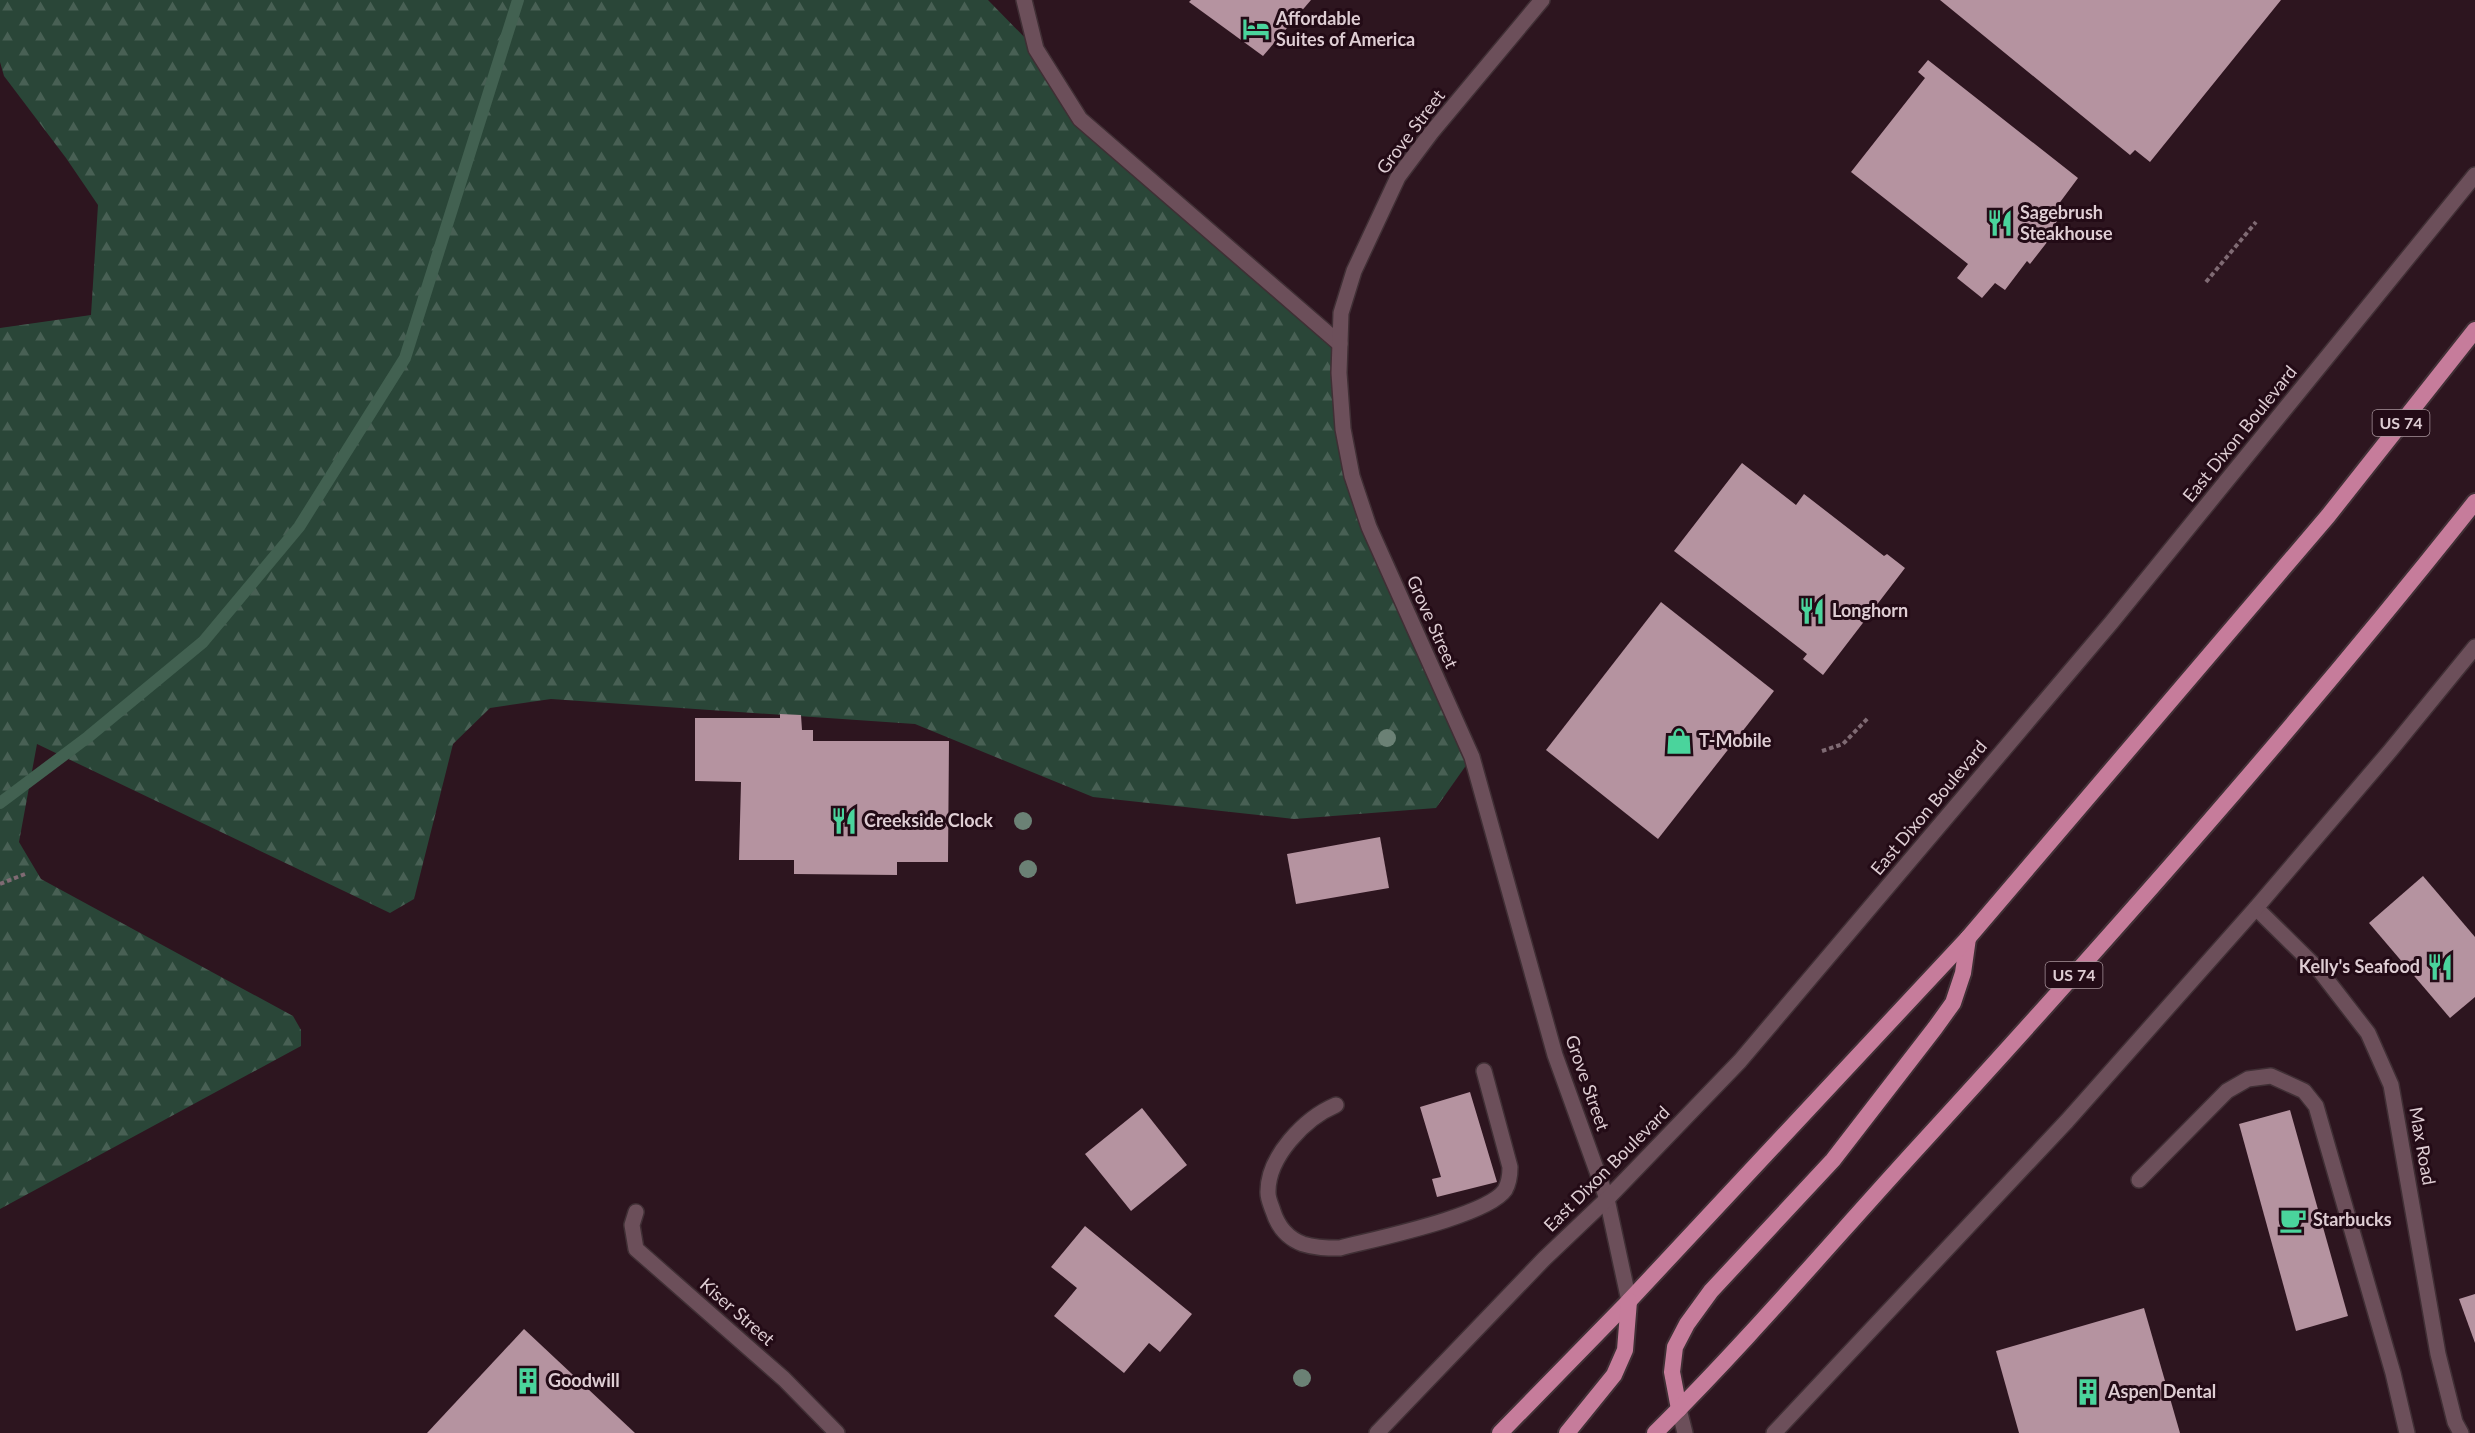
<svg xmlns="http://www.w3.org/2000/svg" width="2475" height="1433" font-family="Lato,sans-serif">
<style>
.forest{fill:url(#forest-firs)}
.lines{fill:none;stroke-linecap:round;stroke-linejoin:round}
.stream{stroke:#426151;stroke-width:12}
.building{fill:#b593a0}
.service-casing{stroke:#402f35;stroke-width:18}
.minor-casing{stroke:#402f35;stroke-width:18}
.trunk-casing{stroke:#402f35;stroke-width:20}
.path{stroke:#7f6a73;stroke-width:4;stroke-dasharray:4.5 3;stroke-linecap:butt}
.service{stroke:#6c4f5a;stroke-width:15}
.minor{stroke:#6c4f5a;stroke-width:15}
.trunk{stroke:#c67c9b;stroke-width:16}
.tree{fill:#6b8175}
.labels{text-anchor:middle;stroke-width:6;stroke-linejoin:round;paint-order:stroke}
.shield{fill:#230b16;stroke:#a6939a;stroke-width:1.5}
.shield-label{font-size:16px;font-weight:bold;fill:#decdd3}
.poi-label{font-size:18px;font-weight:bold;fill:#decdd3;stroke:#230b16;text-anchor:start}
.street-label{font-size:18px;fill:#decdd3;stroke:#230b16}
</style>
<defs>
<pattern id="forest-firs" width="22" height="20" patternUnits="userSpaceOnUse" patternTransform="scale(1.5)"><rect width="22" height="20" fill="#2a4638"/><path d="M5 1l3.5 6h-7zM16 11l3.5 6h-7z" fill="#486054"/></pattern>
</defs>
<rect width="100%" height="100%" fill="#2d151f"/>
<path class="forest" d="M0,0H988L1036,49L1080,119L1340,344L1352,476L1472,757L1436,808L1294,819L1093,797L915,724L551,699L490,708L453,744L414,899L390,913L37,744L19,842L41,879L293,1016L301,1030V1046L0,1209V328L91,315L98,205L66,158L4,76L0,62Z"/>
<g class="lines">
<path class="stream" d="M0,803L88,737L203,642L299,527L405,358L518,0"/>
</g>
<g class="building">
<path d="M1191,0H1311L1263,56L1189,2Z"/>
<path d="M1940,0H2281L2150,162L2135,150L2130,155Z"/>
<path d="M1928,60L2078,178L2055,209L2062,215L2044,238L2048,241L2030,264L2027,261L2005,290L1995,283L1982,298L1957,278L1968,264L1851,172L1925,78L1918,72Z"/>
<path d="M1742,463L1796,505L1804,494L1884,556L1887,554L1905,568L1823,675L1803,659L1807,654L1674,551Z"/>
<path d="M1661,602L1774,691L1658,839L1546,750Z"/>
<path d="M780,714L801,715L802,730H813V741H949L948,862H897V875L794,874V860H739L741,782L695,781V718H780Z"/>
<path d="M1380,837L1389,888L1296,904L1287,854Z"/>
<path d="M2423,876L2475,937V997L2450,1018L2369,923Z"/>
<path d="M1470,1092L1497,1182L1437,1197L1432,1179L1441,1177L1420,1107Z"/>
<path d="M1142,1108L1187,1165L1131,1211L1085,1154Z"/>
<path d="M2290,1110L2348,1316L2296,1331L2239,1124Z"/>
<path d="M1085,1226L1192,1314L1160,1352L1149,1343L1124,1373L1054,1316L1077,1288L1051,1267Z"/>
<path d="M2475,1294V1343L2459,1299Z"/>
<path d="M2144,1308L2180,1433H2019L1996,1351Z"/>
<path d="M524,1329L635,1433H427Z"/>
</g>
<g class="lines">
<defs>
<g id="service">
<path d="M1024,0L1036,49L1080,119L1340,344"/>
<path d="M1336,1105C1305,1118 1267,1157 1268,1193C1268,1199 1271,1205 1273,1211C1278,1227 1287,1238 1303,1244C1315,1248 1327,1248 1340,1248C1374,1239 1487,1216 1505,1190C1509,1183 1510,1175 1510,1167L1484,1071"/>
<path d="M2139,1180L2227,1091L2248,1079L2271,1076L2304,1091L2316,1106L2393,1373L2407,1433"/>
</g>
<g id="minor">
<path d="M1542,0L1431,133L1398,177L1354,271L1341,313L1339,373L1343,429L1352,476L1369,527L1472,757L1555,1055L1607,1199L1629,1301"/>
<path d="M2256,908L2320,971L2368,1033L2391,1085L2438,1354L2455,1422L2461,1433"/>
<path d="M636,1212L632,1225L636,1249L784,1379L837,1433"/>
<path d="M1679,1409L1685,1433"/>
<path d="M1377,1433L1544,1259L1607,1199L1740,1061L2111,623L2475,175"/>
<path d="M1774,1433L2067,1121L2256,908L2390,751L2475,647"/>
</g>
<g id="trunk">
<path d="M1679,1409L1672,1372L1675,1347L1687,1324L1711,1291L1833,1160L1935,1028L1953,1003L1963,973L1968,938"/>
<path d="M1500,1433L1629,1301L1968,938L2328,516L2475,330"/>
<path d="M1567,1433L1614,1375L1625,1350L1629,1301"/>
<path d="M1655,1433C1748,1341 1833,1240 1921,1144C2112,935 2299,724 2475,502"/>
</g>
</defs>
<use href="#service" class="service-casing"/>
<use href="#minor" class="minor-casing"/>
<use href="#trunk" class="trunk-casing"/>
<g class="path">
<path d="M2206,282L2256,222"/>
<path d="M1822,751L1843,744L1868,718"/>
<path d="M0,884L25,874"/>
</g>
<use href="#service" class="service"/>
<use href="#minor" class="minor"/>
<use href="#trunk" class="trunk"/>
</g>
<g class="tree">
<circle cx="1387" cy="738" r="9"/>
<circle cx="1023" cy="821" r="9"/>
<circle cx="1028" cy="869" r="9"/>
<circle cx="1302" cy="1378" r="9"/>
</g>
<defs>
<symbol id="hotel-bare" viewBox="-9 -9 18 18"><path d="M-6-4.5h1.5V1H6V5H4.5V3h-9V5H-6ZM-4 0a1.8 1.8 0 1 1 3.6 0ZM.5 0V-2.5h3Q6-2.5 6 0Z" fill="#4ad49c" stroke="#230b16" stroke-width="2.5" paint-order="stroke"/></symbol>
<symbol id="restaurant-bare" viewBox="-9 -9 18 18"><path d="M-5-6h1v4h1v-4h1v4h1v-4h1v5L-1.5 .5V6h-2V.5L-5-1ZM5-6V6H3V1.5H1.5Q1.5-4 5-6Z" fill="#4ad49c" stroke="#230b16" stroke-width="2.5" paint-order="stroke"/></symbol>
<symbol id="shop-bare" viewBox="-9 -9 18 18"><path d="M-5-2.5h2.3a2.7 3.5 0 0 1 5.4 0H5L5.5 6h-11ZM-1.5-2.5h3a1.5 2.3 0 0 0-3 0Z" fill="#4ad49c" stroke="#230b16" stroke-width="2.5" paint-order="stroke"/></symbol>
<symbol id="cafe-bare" viewBox="-9 -9 18 18"><path d="M-5.5-4.5H6V0H3Q3 3.5 0 3.5H-2.5Q-5.5 3.5-5.5 0ZM3-3.2v2h1.7v-2ZM-6 4.5H4V6H-6Z" fill="#4ad49c" stroke="#230b16" stroke-width="2.5" paint-order="stroke"/></symbol>
<symbol id="building-bare" viewBox="-9 -9 18 18"><path d="M-4-6H4V6H1V3H-1V6H-4ZM-2.5-4.3h1.7v1.8h-1.7ZM.8-4.3h1.7v1.8H.8ZM-2.5-1h1.7V.8h-1.7ZM.8-1h1.7V.8H.8Z" fill="#4ad49c" stroke="#230b16" stroke-width="2.5" paint-order="stroke"/></symbol>
</defs>
<g fill-rule="evenodd">
<use href="#hotel-bare" x="1237" y="10" width="38" height="38"/>
<use href="#restaurant-bare" x="1981" y="204" width="38" height="38"/>
<use href="#restaurant-bare" x="1793" y="592" width="38" height="38"/>
<use href="#shop-bare" x="1660" y="722" width="38" height="38"/>
<use href="#restaurant-bare" x="825" y="802" width="38" height="38"/>
<use href="#restaurant-bare" x="2421" y="948" width="38" height="38"/>
<use href="#cafe-bare" x="2274" y="1201" width="38" height="38"/>
<use href="#building-bare" x="509" y="1362" width="38" height="38"/>
<use href="#building-bare" x="2069" y="1373" width="38" height="38"/>
</g>
<g class="labels">
<g class="shield">
<rect x="2372.5" y="410" width="57" height="26" rx="4.5"/>
<rect x="2045.5" y="962" width="57" height="26" rx="4.5"/>
</g>
<g class="shield-label">
<text x="2401" y="429">US 74</text>
<text x="2074" y="981">US 74</text>
</g>
<g class="poi-label">
<text x="1276" y="25">Affordable<tspan x="1276" dy="21">Suites of America</tspan></text>
<text x="2020" y="219">Sagebrush<tspan x="2020" dy="21">Steakhouse</tspan></text>
<text x="1832" y="617">Longhorn</text>
<text x="1699" y="747">T-Mobile</text>
<text x="864" y="827">Creekside Clock</text>
<text x="2420" y="973" text-anchor="end">Kelly's Seafood</text>
<text x="2313" y="1226">Starbucks</text>
<text x="548" y="1387">Goodwill</text>
<text x="2108" y="1398">Aspen Dental</text>
</g>
<g class="street-label">
<text transform="translate(1411 132) rotate(-53)" y="6">Grove Street</text>
<text transform="translate(2240 434) rotate(-51)" y="6">East Dixon Boulevard</text>
<text transform="translate(1432 622) rotate(66)" y="6">Grove Street</text>
<text transform="translate(1929 808) rotate(-50)" y="6">East Dixon Boulevard</text>
<text transform="translate(1587 1083) rotate(71)" y="6">Grove Street</text>
<text transform="translate(2422 1146) rotate(80)" y="6">Max Road</text>
<text transform="translate(1607 1169) rotate(-45)" y="6">East Dixon Boulevard</text>
<text transform="translate(737 1312) rotate(41)" y="6">Kiser Street</text>
</g>
</g>
</svg>
